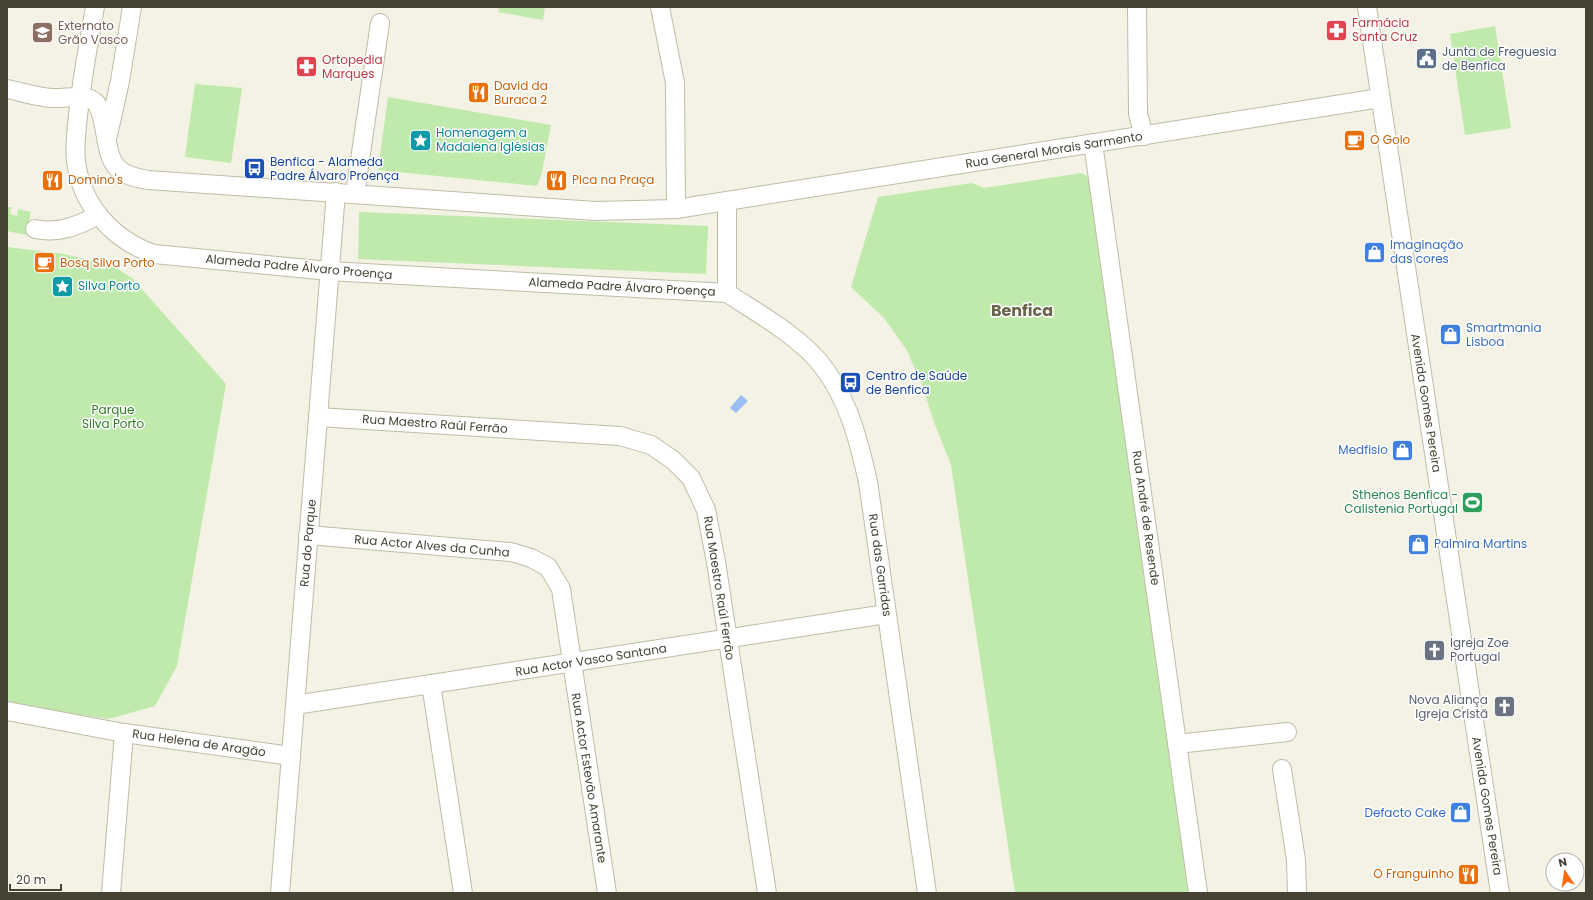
<svg xmlns="http://www.w3.org/2000/svg" width="1593" height="900" font-family="Poppins,sans-serif">
<style>
.green{fill:#bfeaab}
.water{fill:#9dbcf4}
.lines{fill:none;stroke-linecap:round;stroke-linejoin:round}
.minor-casing{stroke:#bfbca6;stroke-width:20}
.minor{stroke:#fff;stroke-width:18}
.labels{text-anchor:middle;stroke-width:3;stroke-linejoin:round;paint-order:stroke}
.health-label{font-size:12px;fill:#be3a42;stroke:#fff;text-anchor:start}
.education-label{font-size:12px;fill:#785e54;stroke:#fff;text-anchor:start}
.service-label{font-size:12px;fill:#4e5e75;stroke:#fff;text-anchor:start}
.food-label{font-size:12px;fill:#c56008;stroke:#fff;text-anchor:start}
.culture-label{font-size:12px;fill:#0d838f;stroke:#fff;text-anchor:start}
.street-label{font-size:12px;fill:#464334;stroke:#fff}
.transit-label{font-size:12px;fill:#164399;stroke:#fff;text-anchor:start}
.shop-label{font-size:12px;fill:#366cbe;stroke:#fff;text-anchor:start}
.park-label{font-size:12px;fill:#317a24;stroke:#fff}
.leisure-label{font-size:12px;fill:#27864d;stroke:#fff;text-anchor:end}
.worship-label{font-size:12px;fill:#5b616d;stroke:#fff;text-anchor:start}
.district-label{font-size:16px;font-weight:bold;fill:#69644a;stroke:#fff}
</style>
<rect width="100%" height="100%" fill="#f3f2e4"/>
<g class="green">
<path d="M499,7H545L543,20L498,12Z"/>
<path d="M1495,26L1511,128L1465,135L1450,34Z"/>
<path d="M195,84L242,88L231,163L185,157Z"/>
<path d="M388,97L551,125L542,172L537,186L378,170Z"/>
<path d="M1082,173L1090,178L1188,893H1015L951,465L934,422L922,385L906,349L884,318L851,287L878,197L972,183L984,188Z"/>
<path d="M7,207H11L10,214L17,216L18,209L31,212L26,235L7,231Z"/>
<path d="M359,212L708,226L706,274L358,259Z"/>
<path d="M7,247L64,254L111,265L132,278L226,384L177,666L155,706L108,719L7,703Z"/>
</g>
<path class="water" d="M741,395L748,401L736,413L730,408Z"/>
<g class="lines">
<defs>
<g id="minor">
<path d="M95,7C89,40 83,73 79,107C77,125 74,143 76,161C81,205 113,240 154,254L329,271L727,293C756,312 788,330 813,355C846,390 858,437 868,482L927,893"/>
<path d="M660,7L675,83L676,209"/>
<path d="M1137,7L1138,114L1144,136"/>
<path d="M1367,7L1500,893"/>
<path d="M7,89C22,92 37,97 52,98C65,99 80,94 92,100C107,107 103,150 115,165C122,175 136,178 148,180L596,211L676,209L1380,98"/>
<path d="M108,135L120,81L132,7"/>
<path d="M1093,143L1198,893"/>
<path d="M355,194L380,23"/>
<path d="M35,229C58,234 78,226 98,215"/>
<path d="M727,293V201"/>
<path d="M318,417L620,436L651,445L673,460L691,478L706,510L716,562L767,893"/>
<path d="M308,535L511,552L531,558L548,567L561,589L607,893"/>
<path d="M431,684L463,893"/>
<path d="M295,705L886,614"/>
<path d="M7,711L124,733L291,756"/>
<path d="M1177,744L1287,732"/>
<path d="M1282,769L1296,860L1297,893"/>
<path d="M111,893L124,733"/>
<path d="M280,893L336,192"/>
</g>
</defs>
<use href="#minor" class="minor-casing"/>
<use href="#minor" class="minor"/>
</g>
<defs>
<symbol id="pharmacy-square" viewBox="-11 -11 22 22"><rect x="-9" y="-9" width="18" height="18" rx="4" fill="#e0444e" stroke="#fff"/><path d="M-2-6h4v4h4v4h-4v4h-4v-4h-4v-4h4Z" fill="#fff"/></symbol>
<symbol id="school-square" viewBox="-11 -11 22 22"><rect x="-9" y="-9" width="18" height="18" rx="4" fill="#8d6e63" stroke="#fff"/><path d="M0-5L7-2L0 1L-7-2ZM-4 1L0 2.5L4 1V4Q0 6-4 4Z" fill="#fff"/></symbol>
<symbol id="civic-square" viewBox="-11 -11 22 22"><rect x="-9" y="-9" width="18" height="18" rx="4" fill="#5c6f8a" stroke="#fff"/><path d="M-.6-6.5H3V-4.5H.6V-3L4-1V1h2V6H-6V1h2V-1L-.6-3ZM-1.2 2.5V6h2.4V2.5Z" fill="#fff"/></symbol>
<symbol id="restaurant-square" viewBox="-11 -11 22 22"><rect x="-9" y="-9" width="18" height="18" rx="4" fill="#e8710a" stroke="#fff"/><path d="M-5-6h1v4h1v-4h1v4h1v-4h1v5L-1.5 .5V6h-2V.5L-5-1ZM5-6V6H3V1.5H1.5Q1.5-4 5-6Z" fill="#fff"/></symbol>
<symbol id="sight-square" viewBox="-11 -11 22 22"><rect x="-9" y="-9" width="18" height="18" rx="4" fill="#0f9aa8" stroke="#fff"/><path d="M0-6L1.8-2.2L6-1.7L2.9 1.2L3.7 5.4L0 3.3L-3.7 5.4L-2.9 1.2L-6-1.7L-1.8-2.2Z" fill="#fff"/></symbol>
<symbol id="cafe-square" viewBox="-11 -11 22 22"><rect x="-9" y="-9" width="18" height="18" rx="4" fill="#e8710a" stroke="#fff"/><path d="M-5.5-4.5H6V0H3Q3 3.5 0 3.5H-2.5Q-5.5 3.5-5.5 0ZM3-3.2v2h1.7v-2ZM-6 4.5H4V6H-6Z" fill="#fff"/></symbol>
<symbol id="bus-square" viewBox="-11 -11 22 22"><rect x="-9" y="-9" width="18" height="18" rx="4" fill="#1a4fb4" stroke="#fff"/><path d="M-5-6H5V4H4V6H2V4H-2V6H-4V4H-5ZM-3.5-4V0h7V-4ZM-3.5 1.2v1.5H-2V1.2ZM2 1.2v1.5H3.5V1.2Z" fill="#fff"/></symbol>
<symbol id="shop-square" viewBox="-11 -11 22 22"><rect x="-9" y="-9" width="18" height="18" rx="4" fill="#3f7fe0" stroke="#fff"/><path d="M-5-2.5h2.3a2.7 3.5 0 0 1 5.4 0H5L5.5 6h-11ZM-1.5-2.5h3a1.5 2.3 0 0 0-3 0Z" fill="#fff"/></symbol>
<symbol id="stadium-square" viewBox="-11 -11 22 22"><rect x="-9" y="-9" width="18" height="18" rx="4" fill="#2e9e5b" stroke="#fff"/><path d="M0-5a6.5 5 0 1 0 0 10a6.5 5 0 1 0 0-10ZM-3.5-1.8h7v3.6h-7Z" fill="#fff"/></symbol>
<symbol id="church-square" viewBox="-11 -11 22 22"><rect x="-9" y="-9" width="18" height="18" rx="4" fill="#6b7280" stroke="#fff"/><path d="M-1.2-6h2.4v3.5h3.3v2.4h-3.3V6h-2.4V-.1h-3.3v-2.4h3.3Z" fill="#fff"/></symbol>
</defs>
<g fill-rule="evenodd">
<use href="#pharmacy-square" x="1324" y="18" width="25" height="25"/>
<use href="#school-square" x="30" y="20" width="25" height="25"/>
<use href="#civic-square" x="1414" y="46" width="25" height="25"/>
<use href="#pharmacy-square" x="294" y="54" width="25" height="25"/>
<use href="#restaurant-square" x="466" y="80" width="25" height="25"/>
<use href="#sight-square" x="408" y="128" width="25" height="25"/>
<use href="#cafe-square" x="1342" y="128" width="25" height="25"/>
<use href="#bus-square" x="242" y="156" width="25" height="25"/>
<use href="#restaurant-square" x="40" y="168" width="25" height="25"/>
<use href="#restaurant-square" x="544" y="168" width="25" height="25"/>
<use href="#shop-square" x="1362" y="240" width="25" height="25"/>
<use href="#cafe-square" x="32" y="250" width="25" height="25"/>
<use href="#sight-square" x="50" y="274" width="25" height="25"/>
<use href="#shop-square" x="1438" y="322" width="25" height="25"/>
<use href="#bus-square" x="838" y="370" width="25" height="25"/>
<use href="#shop-square" x="1390" y="438" width="25" height="25"/>
<use href="#stadium-square" x="1460" y="490" width="25" height="25"/>
<use href="#shop-square" x="1406" y="532" width="25" height="25"/>
<use href="#church-square" x="1422" y="638" width="25" height="25"/>
<use href="#church-square" x="1492" y="694" width="25" height="25"/>
<use href="#shop-square" x="1448" y="800" width="25" height="25"/>
<use href="#restaurant-square" x="1456" y="862" width="25" height="25"/>
</g>
<g class="labels">
<g class="health-label">
<text x="1352" y="27">Farmácia<tspan x="1352" dy="14">Santa Cruz</tspan></text>
<text x="322" y="64">Ortopedia<tspan x="322" dy="14">Marques</tspan></text>
</g>
<g class="education-label">
<text x="58" y="30">Externato<tspan x="58" dy="14">Grão Vasco</tspan></text>
</g>
<g class="service-label">
<text x="1442" y="56">Junta de Freguesia<tspan x="1442" dy="14">de Benfica</tspan></text>
</g>
<g class="food-label">
<text x="494" y="90">David da<tspan x="494" dy="14">Buraca 2</tspan></text>
<text x="1370" y="144">O Golo</text>
<text x="68" y="184">Domino's</text>
<text x="572" y="184">Pica na Praça</text>
<text x="60" y="267">Bosq Silva Porto</text>
<text x="1454" y="878" text-anchor="end">O Franguinho</text>
</g>
<g class="culture-label">
<text x="436" y="137">Homenagem a<tspan x="436" dy="14">Madalena Iglésias</tspan></text>
<text x="78" y="290">Silva Porto</text>
</g>
<g class="street-label">
<text transform="translate(1054 150) rotate(-9)" y="4">Rua General Morais Sarmento</text>
<text transform="translate(299 267) rotate(5)" y="4">Alameda Padre Álvaro Proença</text>
<text transform="translate(622 287) rotate(3)" y="4">Alameda Padre Álvaro Proença</text>
<text transform="translate(1426 403) rotate(81)" y="4">Avenida Gomes Pereira</text>
<text transform="translate(435 424) rotate(4)" y="4">Rua Maestro Raúl Ferrão</text>
<text transform="translate(1146 518) rotate(82)" y="4">Rua André de Resende</text>
<text transform="translate(308 543) rotate(-85)" y="4">Rua do Parque</text>
<text transform="translate(432 546) rotate(5)" y="4">Rua Actor Alves da Cunha</text>
<text transform="translate(880 565) rotate(82)" y="4">Rua das Garridas</text>
<text transform="translate(719 588) rotate(81)" y="4">Rua Maestro Raúl Ferrão</text>
<text transform="translate(591 660) rotate(-9)" y="4">Rua Actor Vasco Santana</text>
<text transform="translate(199 743) rotate(8)" y="4">Rua Helena de Aragão</text>
<text transform="translate(589 778) rotate(81)" y="4">Rua Actor Estevão Amarante</text>
<text transform="translate(1487 806) rotate(81)" y="4">Avenida Gomes Pereira</text>
</g>
<g class="transit-label">
<text x="270" y="166">Benfica - Alameda<tspan x="270" dy="14">Padre Álvaro Proença</tspan></text>
<text x="866" y="380">Centro de Saúde<tspan x="866" dy="14">de Benfica</tspan></text>
</g>
<g class="shop-label">
<text x="1390" y="249">Imaginação<tspan x="1390" dy="14">das cores</tspan></text>
<text x="1466" y="332">Smartmania<tspan x="1466" dy="14">Lisboa</tspan></text>
<text x="1388" y="454" text-anchor="end">Medfisio</text>
<text x="1434" y="548">Palmira Martins</text>
<text x="1446" y="817" text-anchor="end">Defacto Cake</text>
</g>
<g class="park-label">
<text x="113" y="414">Parque<tspan x="113" dy="14">Silva Porto</tspan></text>
</g>
<g class="leisure-label">
<text x="1458" y="499">Sthenos Benfica -<tspan x="1458" dy="14">Calistenia Portugal</tspan></text>
</g>
<g class="worship-label">
<text x="1450" y="647">Igreja Zoe<tspan x="1450" dy="14">Portugal</tspan></text>
<text x="1488" y="704" text-anchor="end">Nova Aliança<tspan x="1488" dy="14">Igreja Cristã</tspan></text>
</g>
<g class="district-label">
<text x="1022" y="316">Benfica</text>
</g>
</g>
<rect width="1593" height="900" fill="none" stroke="#464334" stroke-width="16"/>
<g transform="translate(1565 872) rotate(347)"><circle r="19" fill="#ffffff" stroke="#b5b4ae"/>
<path d="M0-3L7 15L0 10L-7 15Z" fill="#ff6c0f"/>
<text y="-6" font-size="11" font-weight="bold" text-anchor="middle" fill="#464334">N</text>
</g>
<path d="M10 884v6h51v-6" fill="none" stroke="#464334" stroke-width="2"/>
<text x="16" y="884" font-size="12" fill="#464334" stroke="#ffffff" stroke-width="3" paint-order="stroke">20 m</text>
</svg>
